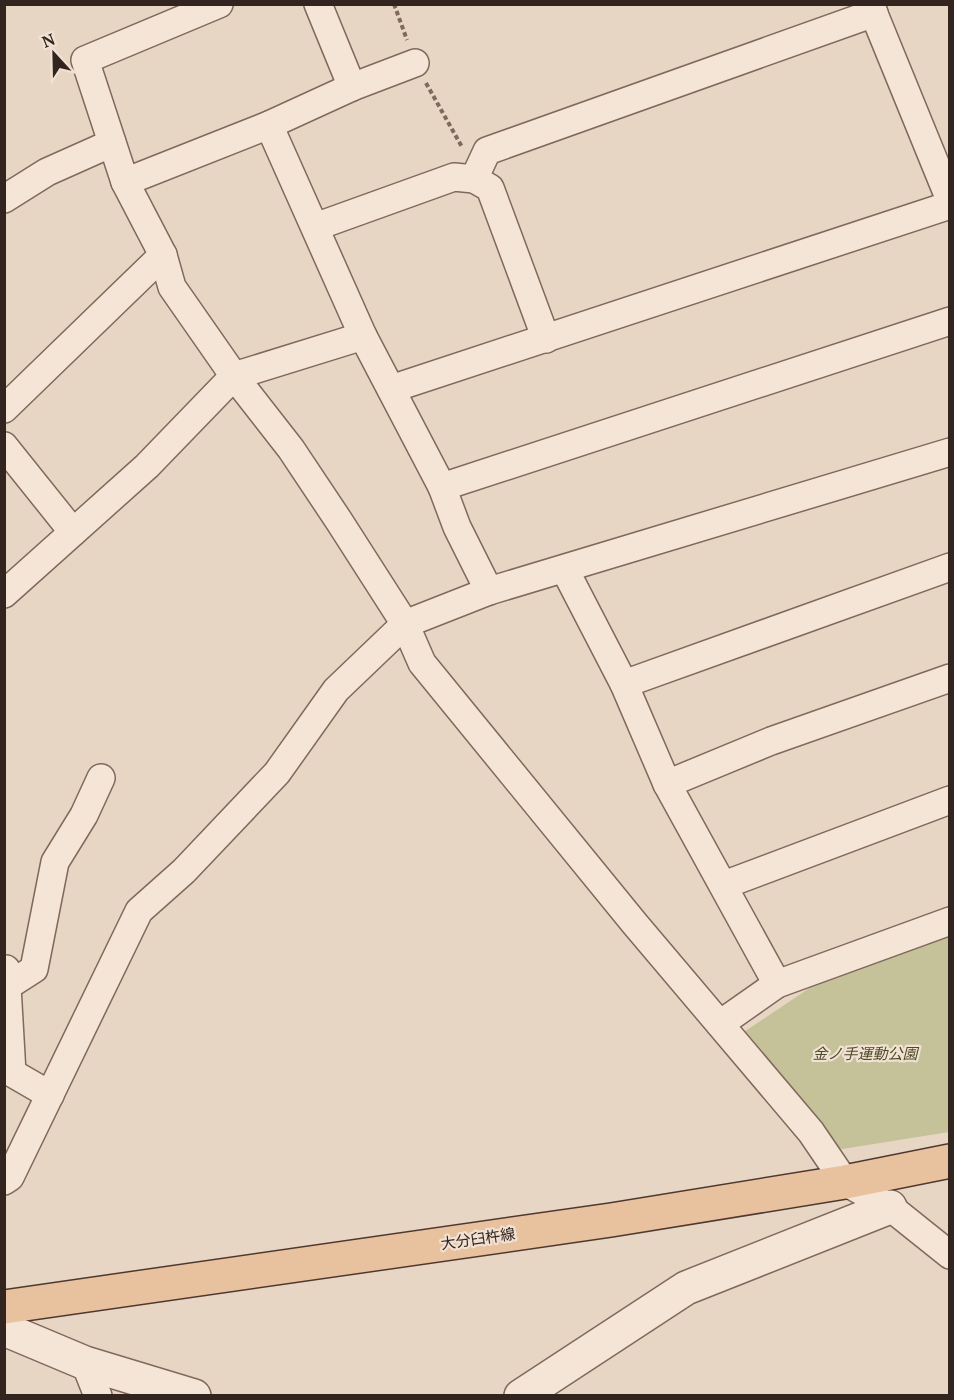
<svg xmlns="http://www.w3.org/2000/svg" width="954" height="1400" font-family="'PT Serif','Noto Sans JP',serif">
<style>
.green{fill:#c5c199}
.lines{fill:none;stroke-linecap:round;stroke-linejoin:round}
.minor-casing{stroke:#81685c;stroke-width:30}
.tertiary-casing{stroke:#81685c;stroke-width:36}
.primary-casing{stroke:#4f3830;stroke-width:36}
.path{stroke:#81685c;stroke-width:4;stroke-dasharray:4.5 3;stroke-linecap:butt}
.minor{stroke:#f4e5d6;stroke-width:27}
.tertiary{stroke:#f4e5d6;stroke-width:33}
.primary{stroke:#e8c29f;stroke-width:33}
.labels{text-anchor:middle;stroke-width:4.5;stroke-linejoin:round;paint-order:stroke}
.park-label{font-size:15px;font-style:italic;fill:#4b4c28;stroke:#f1e1d2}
.street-label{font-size:15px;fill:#32241f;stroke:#f1e1d2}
</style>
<rect width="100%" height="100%" fill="#e8d6c4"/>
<path class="green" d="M949,930V1132L836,1150L741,1034L817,983Z"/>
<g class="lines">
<defs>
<g id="minor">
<path d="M219,4L85,60L125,182L163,255L172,287L234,376L291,449L339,521L405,624L422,663L635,924L811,1132L845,1182L890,1207L950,1255"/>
<path d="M318,4L352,87"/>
<path d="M870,4L950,200"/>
<path d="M269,125L363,336L442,487L457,527L489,591"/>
<path d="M474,179L487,151L874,13"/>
<path d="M125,182L269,125L352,87L415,63"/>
<path d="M4,199L47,172L112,143"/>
<path d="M315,227L454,177L474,179L490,188L546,339"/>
<path d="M391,389L950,205"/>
<path d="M4,409L163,255"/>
<path d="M4,446L73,532"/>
<path d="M442,487L950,321"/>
<path d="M565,570L624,684L667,784L777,984L950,921"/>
<path d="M4,594L147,466L234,376L363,336"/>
<path d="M624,684L950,567"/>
<path d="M667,784L771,741L950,678"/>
<path d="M724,885L950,800"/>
<path d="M6,969L12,1073L50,1095"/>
<path d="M6,987L34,969L55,862L84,815L101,778"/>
<path d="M720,1024L777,984"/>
<path d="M4,1181L10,1177L139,911L184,871L277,773L336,690L405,624L489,591L950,452"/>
<path d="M85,1363L98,1396"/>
</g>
<g id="tertiary">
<path d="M4,1329L85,1363L194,1396"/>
<path d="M521,1396L686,1288L890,1207"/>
</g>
<path id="primary" d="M4,1307L611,1220L845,1182L950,1161"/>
</defs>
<use href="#minor" class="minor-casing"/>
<use href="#tertiary" class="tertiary-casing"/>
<use href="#primary" class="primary-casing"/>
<g class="path">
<path d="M394,4L407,40"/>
<path d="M426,83L462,147"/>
</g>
<use href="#minor" class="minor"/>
<use href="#tertiary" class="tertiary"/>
<use href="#primary" class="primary"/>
</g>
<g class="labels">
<g class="park-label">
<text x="865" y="1059">金ノ手運動公園</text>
</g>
<g class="street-label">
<text transform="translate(478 1239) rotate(-8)" y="5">大分臼杵線</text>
</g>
</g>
<rect width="954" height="1400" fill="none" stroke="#32241f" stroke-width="12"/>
<g transform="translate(54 54) rotate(338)" stroke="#f1e1d2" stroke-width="4.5" paint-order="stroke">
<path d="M0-4.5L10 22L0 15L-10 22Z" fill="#32241f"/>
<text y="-9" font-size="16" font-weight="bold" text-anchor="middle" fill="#32241f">N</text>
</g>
</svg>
